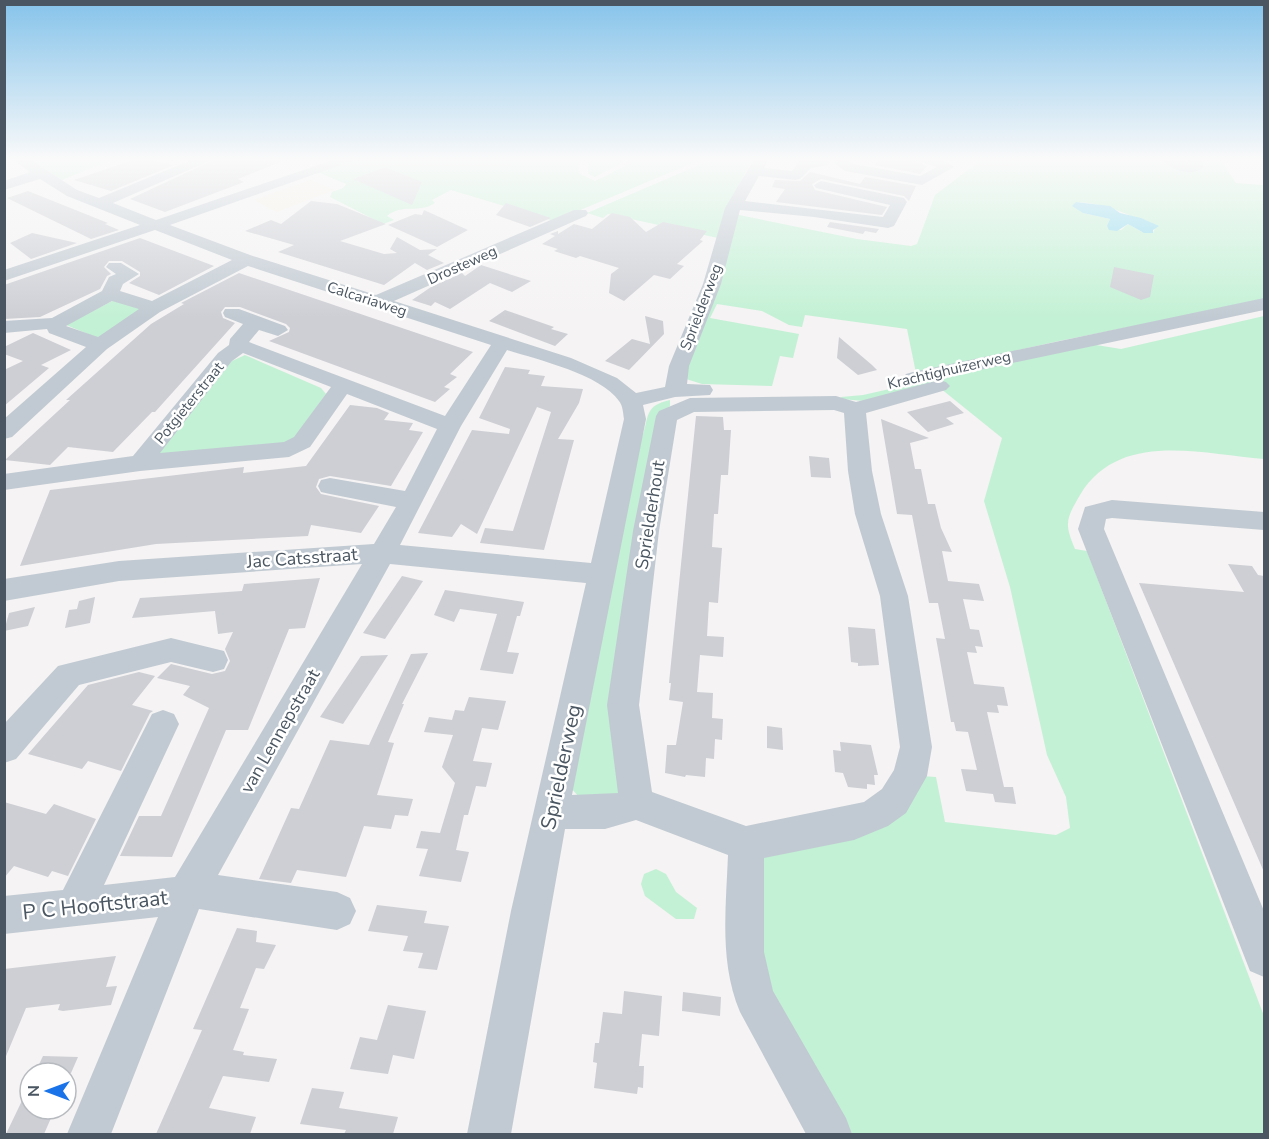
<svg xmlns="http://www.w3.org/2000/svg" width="1269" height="1139" font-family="'Nunito Sans',sans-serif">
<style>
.green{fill:#c3f1d5;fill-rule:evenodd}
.sand{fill:#f5f0e5}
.water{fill:#90daee}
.building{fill:#cdcfd5}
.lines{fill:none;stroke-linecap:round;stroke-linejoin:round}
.minor{fill:#c1cad2;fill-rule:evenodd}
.labels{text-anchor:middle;stroke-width:5;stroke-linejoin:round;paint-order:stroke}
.far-street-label{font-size:15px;fill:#4a5661;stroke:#fff}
.street-label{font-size:18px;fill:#4a5661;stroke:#fff}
.near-street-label{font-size:21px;fill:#4a5661;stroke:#fff}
</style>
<rect width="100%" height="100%" fill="#f5f3f3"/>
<g class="green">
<path d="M28,158H116L62,180Z"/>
<path d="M359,158H577L580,174L595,181L641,158H705L554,221L451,190L432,200L435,203C419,214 402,203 387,216L394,220L383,224L330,197L332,192L343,188L346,184L317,172Z"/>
<path d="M589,158H632L595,177L588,174Z"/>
<path d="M715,158H753L735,193L718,238L608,214L603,218L587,213Z"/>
<path d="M972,158H1220L1236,183L1264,185V300L1059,341L916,373L907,329L805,315L802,327L789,325L762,311L717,304L710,318L799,334L793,358L780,356L772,386L702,384L683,378L734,214L857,239L911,246L917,244L935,195L977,163ZM1076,202C1105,203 1130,214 1155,228L1153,233L1142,232L1128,224L1121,230L1107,227L1110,219L1083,213Z"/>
<path d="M114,300L144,308L98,338L66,325Z"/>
<path d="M1264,316V459C1201,454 1119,430 1080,495C1066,519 1064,523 1075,549L1087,551L1264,1016V1134H841L794,1050L760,979L758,859L921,776L936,777L945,822L1056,835L1070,828L1066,797L1047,755L1010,587L984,501L1002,438L935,384L863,401L842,399L841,397L863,395L1090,344L1121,349Z"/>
<path d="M245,355L321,388L326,394L295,437L282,445L157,454L232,361Z"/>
<path d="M670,400V406L664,412L621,791L615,797L581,799L570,787L641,440C650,417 643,406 670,400Z"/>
<path d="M656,869L666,874L676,892L697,908L694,919H676L645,896L641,884L644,874Z"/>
</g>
<path class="sand" d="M311,180L334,190L277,212L253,200Z"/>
<path class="water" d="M1076,202L1110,206L1120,213L1141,218L1159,226L1153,230V233H1144L1128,224L1117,231L1109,230L1107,226L1110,219L1083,213L1072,206Z"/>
<g class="building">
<path d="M139,158L174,165L111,191L74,180Z"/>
<path d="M218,158L288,159L238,179L244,182L165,212L130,199Z"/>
<path d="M880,158H907L927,166L920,174L875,165Z"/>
<path d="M385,167L422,182L412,205L353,179Z"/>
<path d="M810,172L860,184L865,177L916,186L909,201L904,196L821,179L812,184L815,190L887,207L882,215L776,202L785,189L772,187L775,180L800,181Z"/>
<path d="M28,191L108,223L105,224L119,230L91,239L7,198Z"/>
<path d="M311,201L337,204L386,224L340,241L384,254L397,253L390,249L397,237L420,250L437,249L428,255L444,263L427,270L415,263L384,285L278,252L294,245L245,231L271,220L281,224Z"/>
<path d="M506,203L551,218L530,227L496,215Z"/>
<path d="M424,210L468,230L437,247L388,225L415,214L422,215Z"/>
<path d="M612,213L630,217L646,232L663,222L707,231L700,240L703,241L677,264L684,266L670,279L654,275L624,301L609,293L611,274L619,268L580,256L576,258L554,251L558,249L542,244L555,236L550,234L558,231V234L574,224L592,229Z"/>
<path d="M830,222L879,229L876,233L865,231L863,234L827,227Z"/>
<path d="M32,233L77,243L31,259L10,243Z"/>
<path d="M140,238L214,266L159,295L129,283L140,276V272L122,261H109L104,267L111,274L107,276L100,289L40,317L4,319V285Z"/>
<path d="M481,265L531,281L512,292L490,283L450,309L435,302L431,306L412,300L431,287L462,273L465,276Z"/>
<path d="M1114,267L1154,275L1150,297L1141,300L1110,287Z"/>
<path d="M239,273L473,352L450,374L457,377L444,387L450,389L435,402L269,341L289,332L290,328L286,324L240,307H225L221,312L223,318L235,323L155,412H152L113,452L68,447L50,465L5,460L70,400H66L151,324L184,304L181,303Z"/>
<path d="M505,310L554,327L551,329L568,334L555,346L489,321Z"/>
<path d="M645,316L663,321L664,334L629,370L605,361L632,339L650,344Z"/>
<path d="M33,333L71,350L41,365L49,368L4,406V370L23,361L4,354V347Z"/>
<path d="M839,337L872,365L877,370L858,375L837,358Z"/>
<path d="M505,367L530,370L528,374L545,376L541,386L583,389L579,403L558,439L574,440L544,550L480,543L485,528L513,531L551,412L537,407L477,534L461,524L452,537L418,533L472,430L509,434L510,429L479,418Z"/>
<path d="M950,401L964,413L946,418L954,424L928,432L907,412Z"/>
<path d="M350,405L377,408L389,413L384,420L413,423L409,430L423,432L391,486L330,476L319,479L316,487L321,494L379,506L361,533L311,525L308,536L156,544L20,566L50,490L244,467L243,473L306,466Z"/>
<path d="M696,416L723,417L724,430H731L728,475H721L718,514H714L712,547L722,548L718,603L709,602L707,636L724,637L723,657L700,655L697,692L713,693L712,718L723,719L722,740L715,739L714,759L706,758L705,777L686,775L685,777L665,773L667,745H676L683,702L669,700L671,683H669Z"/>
<path d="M881,419L929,438L910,443L915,469H921L928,504H935L941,528L952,552L942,551L948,581L979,584L984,601L963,599L970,629L979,630L983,647L975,646L977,653L967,652L974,684L1004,687L1008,706L997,705L999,713L987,712L1004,787H1013L1016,804L995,802L993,794L966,791L961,769L977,770L968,732L956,731L954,722H951L936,638L945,639L938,603H929L912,515L897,514Z"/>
<path d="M809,456L829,458L831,478L811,477Z"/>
<path d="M1228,564L1252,566L1258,575L1264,576V872L1139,583L1244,592Z"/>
<path d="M402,576L423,581L385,639L363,633Z"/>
<path d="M320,578L305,628L289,629L248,730H226L172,857L120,856L139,816H161L209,708L183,695L190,686L157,678L171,664L212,674L225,671L230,661L225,649L233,632L218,634L215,611L132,618L140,598L242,591L244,584Z"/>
<path d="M445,590L524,602L520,616H517L507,652L519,653L513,674L480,670L497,614L460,609L454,622L434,615Z"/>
<path d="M95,597L90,623L65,628L69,610L77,609L79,601Z"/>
<path d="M35,607L28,626L4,631L9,613Z"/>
<path d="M848,627L875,629L879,665L858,666V663L851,662Z"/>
<path d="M428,653L402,704H404L388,742L394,743L377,795L413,799L408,816L395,815L391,829L364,826L346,877L297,870L291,883L259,879L291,808L299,809L330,740L369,745L411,654Z"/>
<path d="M388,655L343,724L320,717L361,656Z"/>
<path d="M139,672L155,676L132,705L153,711L150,713L121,771L88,761L82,769L28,754L88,685Z"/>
<path d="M469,697L506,701L498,730L482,728L473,761L492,763L486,787L476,786L468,815H464L456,850L469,852L461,882L419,876L428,849L416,848L421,831L440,833L455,783L442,767L453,735L424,732L429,717L452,720L455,710L464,711Z"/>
<path d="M767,726L782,728L783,750L767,748Z"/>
<path d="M840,742L871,745L878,775H874L875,785L867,784V789L848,787L843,773L835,772L833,750L841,751Z"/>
<path d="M4,802L46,814L54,804L96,819L68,876L52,871L48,877L14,866L4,878Z"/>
<path d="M377,905L427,911L424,923L449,926L437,970L418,968L423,953L403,951L408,936L368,931Z"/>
<path d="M237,928L257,931L256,942L276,945L264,969L256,968L240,1008L249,1009L233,1050L244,1052L243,1055L277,1059L269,1082L223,1076L209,1108L256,1117L250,1134H156L202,1030L193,1029Z"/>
<path d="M116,956L106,987L117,986L111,1005L63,1011L58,1010L60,1004L26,1008L4,1061V969Z"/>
<path d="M624,991L662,996L659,1036L642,1034L639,1066H644L643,1088L638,1087L637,1094L594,1088L597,1063L593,1062L595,1043H599L603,1012L622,1014Z"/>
<path d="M683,992L721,997L720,1016L682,1011Z"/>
<path d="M388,1005L426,1011L414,1059L393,1055L388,1074L350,1069L360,1037L377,1040Z"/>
<path d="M43,1056L78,1057L71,1073H35Z"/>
<path d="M30,1084V1109H55L44,1134H6Z"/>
<path d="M312,1088L344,1092L339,1108L398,1117L393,1134H344L346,1130L300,1124Z"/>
</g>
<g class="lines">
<g class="minor">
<path d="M11,158H28L77,190L99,198L196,158H216L113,203L156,220L339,158H361L170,225L250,255L376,295L574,210H586L588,213L586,216L394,301L571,358L617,378L636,393L665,387L669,366L703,284L725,208L755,158H769L764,168L792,171L802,158H825L830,162L828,165L811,168L800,179L795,180L759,176L745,201L883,217L890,205L816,188L814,185L821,181L904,198L907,202L894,226L888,228L814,217L740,210L721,284L689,366L687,384L710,385L713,390L710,395L675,397L643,405L646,419L572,795L618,793L607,705L633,531L656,416L659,411L690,398L836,396L856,402L939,380L946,382L950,386L946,390L866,413L872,471L881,514L908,596L932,747L927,776L906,813L888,826L854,840L764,858V952L773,991L846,1118L852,1134H806L740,1012C719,962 726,908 728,855L636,820L605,829H565L511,1134H467L511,911L586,583L390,564L218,875L337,892L350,898L356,911L350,924L337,930L199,909L111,1134H67L158,917L4,934V896L63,890L152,714L163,710L174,714L179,724L104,885L175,877L362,564L119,581L4,601V579L119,561L374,544L396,507L330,494L321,492L318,486L321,480L330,478L405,491L437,429L347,394L310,447L289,457L140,471L4,490V474L133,456L218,353L229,345L230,339L243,324L225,317L223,313L225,309H239L285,326L288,330L278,336L259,330L249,342L445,416L491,345L248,266L160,312L107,349L12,437L4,439V419L86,347L49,333L47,329L4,333V321L52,318L102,291L109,277L116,274L106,267L109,263H121L139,274L123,284L120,291L152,301L232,260L155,230L4,281V270L140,225L67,196L40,179L4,190V181L30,172ZM112,301L139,309L98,337L66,326ZM507,350C538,360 600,374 619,401C623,406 623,413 624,419L591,563L400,545L461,426ZM243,353L331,387L294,437L284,442L160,453L232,361ZM834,410L844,413L848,471L855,514L880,596L900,747L894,770L882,789L864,802L746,826L652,792L639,705L659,531L677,420L694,412Z"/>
<path d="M837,158H851L849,162L854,164L920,176L937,167L909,158H940L954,167L922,185L845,171L834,163Z"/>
<path d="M1159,158H1175L1188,162L1186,158H1200L1204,166C1193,179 1169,169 1159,158Z"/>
<path d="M1264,298V310L913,384L906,382L903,378L906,374L913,372Z"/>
<path d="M1112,500L1264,512V530L1112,518L1106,519L1104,529L1264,911V977L1250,971L1078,529L1085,507Z"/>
<path d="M171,638L224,651L228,660L224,669L213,672L171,662L79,685L16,759L4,763V724L58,666Z"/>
</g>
</g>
<linearGradient id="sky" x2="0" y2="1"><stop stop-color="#85c3ea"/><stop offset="0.5" stop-color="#fafafa"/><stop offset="1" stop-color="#fafafa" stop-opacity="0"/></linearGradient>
<rect width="1269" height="318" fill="url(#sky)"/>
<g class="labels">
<g class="far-street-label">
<text transform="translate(462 265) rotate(-24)" y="5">Drosteweg</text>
<text transform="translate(367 299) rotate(18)" y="5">Calcariaweg</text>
<text transform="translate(701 307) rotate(-69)" y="5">Sprielderweg</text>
<text transform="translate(949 370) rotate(-13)" y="5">Krachtighuizerweg</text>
<text transform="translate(189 403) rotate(-51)" y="5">Potgieterstraat</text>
</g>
<g class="street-label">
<text transform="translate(650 515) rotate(-81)" y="6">Sprielderhout</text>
<text transform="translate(302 558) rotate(-4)" y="6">Jac Catsstraat</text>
<text transform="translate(280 731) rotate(-60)" y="6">van Lennepstraat</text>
</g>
<g class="near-street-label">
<text transform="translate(561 767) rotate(-78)" y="7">Sprielderweg</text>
<text transform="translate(95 905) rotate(-6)" y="7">P C Hooftstraat</text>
</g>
</g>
<rect width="1269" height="1139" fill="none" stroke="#4a5661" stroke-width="12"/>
<g transform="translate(48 1091) rotate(270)"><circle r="28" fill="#ffffff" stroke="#b7bbc0" stroke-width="1.5"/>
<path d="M0-4.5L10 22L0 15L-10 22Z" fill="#1a73e8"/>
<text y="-9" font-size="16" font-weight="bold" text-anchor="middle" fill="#4a5661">N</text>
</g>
</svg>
